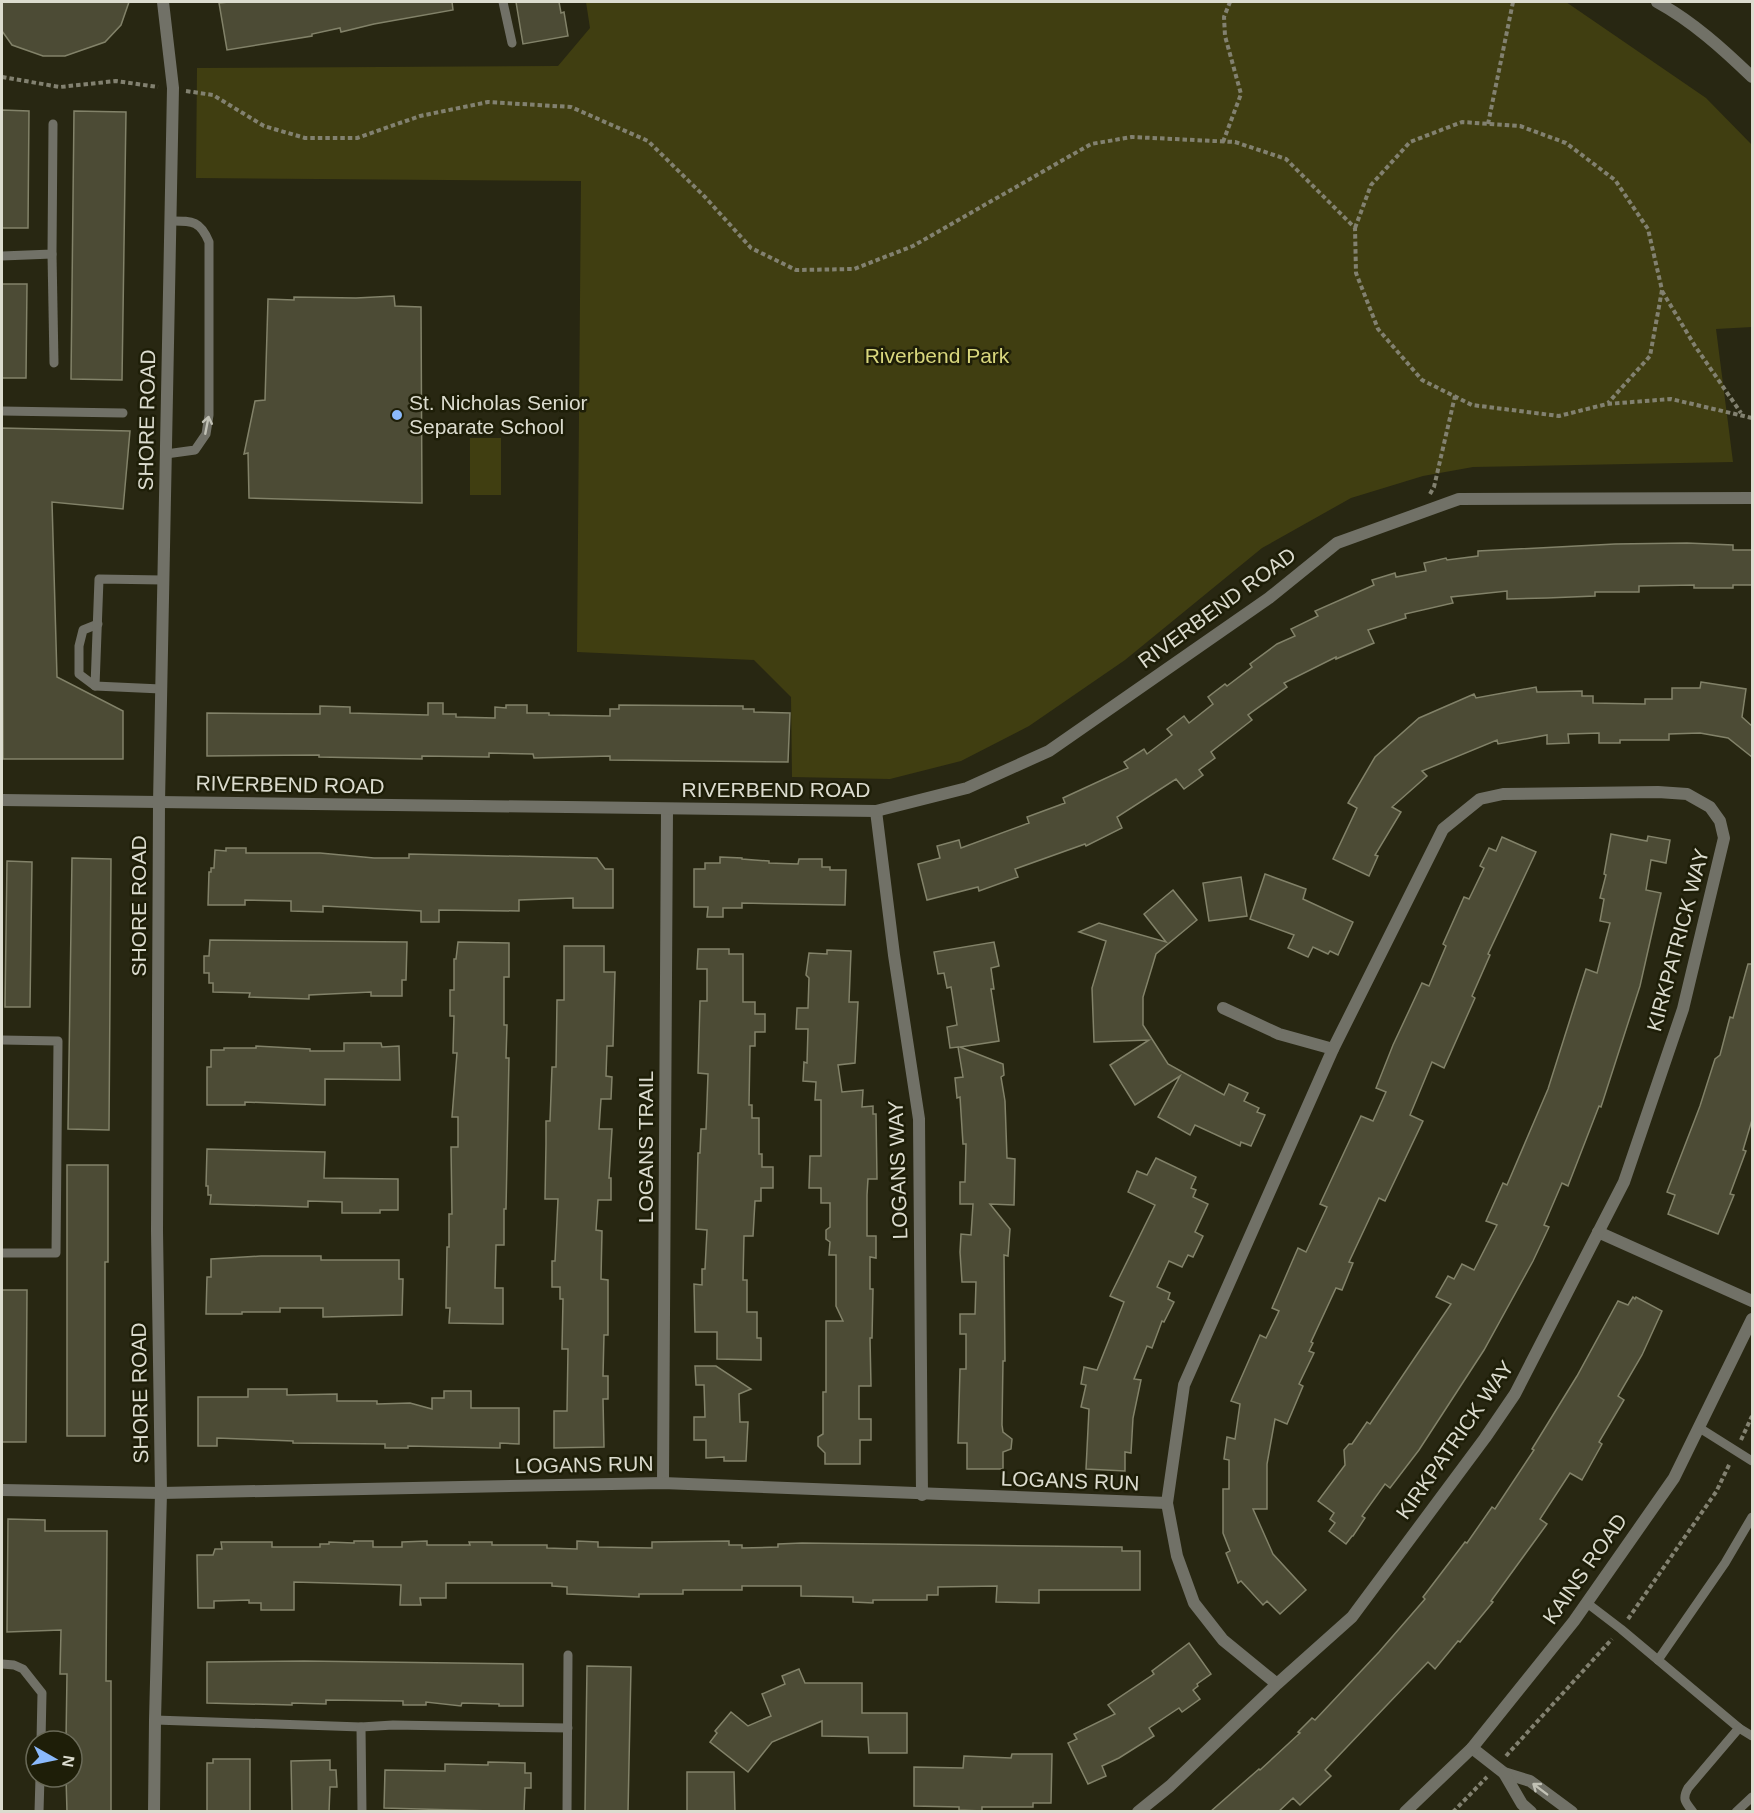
<svg xmlns="http://www.w3.org/2000/svg" width="1754" height="1813" font-family="Helvetica,sans-serif">
<style>
.green{fill:#403e11}
.building{fill:#4c4b35;stroke:#828269;stroke-width:1.5}
.lines{fill:none;stroke-linecap:round;stroke-linejoin:round}
.path{stroke:#828170;stroke-width:4;stroke-dasharray:4.5 3;stroke-linecap:butt}
.service{stroke:#717167;stroke-width:9}
.minor{stroke:#717167;stroke-width:12}
.tertiary{stroke:#717167;stroke-width:12}
.oneway{stroke:#c1c1b5}
.poi-dot{fill:#8bbafc;stroke:#1e1e08;stroke-width:2}
.labels{text-anchor:middle;stroke-width:5;stroke-linejoin:round;paint-order:stroke}
.park-label{font-size:21px;fill:#d9d77d;stroke:#1e1e08}
.poi-label{font-size:21px;fill:#dcdccf;stroke:#1e1e08;text-anchor:start}
.street-label{font-size:21px;fill:#dcdccf;stroke:#1e1e08}
</style>
<rect width="100%" height="100%" fill="#282712"/>
<g class="green">
<path d="M586,2H1566L1706,98L1752,145V327L1716,329L1733,462L1473,467L1423,476L1351,498L1262,548L1125,660L1029,726L961,761L890,779L792,777L791,697L754,660L577,652L581,181L196,178L197,68L558,66L590,28Z"/>
<rect x="470" y="438" width="31" height="57"/>
</g>
<g class="building">
<path d="M2,2H129L121,25L105,42L65,56H43L12,45L2,31Z"/>
<path d="M229,2H452L453,10L374,24L341,32L340,28L312,34V36L227,50L219,3Z"/>
<path d="M516,2H559L561,13L564,12L568,36L523,44Z"/>
<path d="M2,110L29,111L28,228H2Z"/>
<path d="M74,111L126,112L122,380L71,379Z"/>
<path d="M2,284H27L26,378H2Z"/>
<path d="M394,296L395,306L421,307L422,503L249,498L248,453L244,454L255,401L265,400L268,299L294,300V297L356,298Z"/>
<path d="M2,428L130,431L123,509L52,502L57,677L123,711V759H3Z"/>
<path d="M1687,543L1733,545V550H1752V585H1733V588H1694V585L1639,586V592H1595V596L1547,598L1507,599V591L1451,597L1453,603L1405,614L1406,618L1368,630L1374,643L1336,659V657L1284,683L1287,687L1248,715L1252,720L1211,752L1215,758L1199,770L1203,775L1184,789L1176,779L1117,817L1122,828L1086,846L1085,844L1015,869L1018,877L979,891L978,887L927,900L918,864L940,858L937,846L959,840L961,848L1029,823L1027,817L1065,803L1063,798L1128,768L1124,762L1144,749L1147,754L1172,735L1167,729L1184,716L1189,723L1213,704L1208,697L1225,684L1227,686L1252,667L1250,664L1277,644L1295,636L1291,629L1318,616L1315,611L1374,585L1372,580L1395,573L1396,577L1426,571L1424,563L1446,558L1447,560L1478,556V551L1615,544Z"/>
<path d="M1701,682L1746,689L1742,717L1752,726V757L1728,738L1700,733L1669,734V740H1620V743H1599V733L1568,734L1569,743L1547,744V735L1498,744L1497,740L1422,771L1427,776L1392,807L1401,812L1375,855L1378,856L1369,876L1333,859L1357,808L1348,803L1375,757L1419,718L1474,694L1476,698L1536,687L1537,692L1582,691V696H1593V703L1645,704V699H1672V688H1700Z"/>
<path d="M428,703H443V714H456V717L495,718V707L506,708V705H527V713H549V715L610,716V709H619V705L743,706V709H754V712L790,713L788,762L610,760V756L534,758L533,754L489,753V757L422,756V759L319,757V755L207,756V713L320,714V706L350,707V713L428,715Z"/>
<path d="M1611,834L1647,841L1648,836L1670,840L1666,863L1651,860L1646,890L1661,893L1640,986L1601,1107L1599,1106L1568,1186L1562,1183L1544,1225L1549,1227L1533,1261L1484,1350L1419,1450L1390,1488L1385,1484L1362,1516L1365,1518L1353,1536H1352L1346,1544L1329,1531L1335,1523L1330,1519L1334,1513L1318,1501L1345,1465L1344,1450L1349,1444H1352L1367,1422L1370,1424L1451,1304L1436,1297L1448,1276L1454,1279L1462,1264L1474,1270L1497,1225L1486,1221L1503,1183L1507,1185L1548,1089L1586,969L1597,973L1610,923L1600,921L1604,899L1600,898L1606,875L1604,874Z"/>
<path d="M1502,837L1536,852L1488,954L1490,955L1472,996L1475,998L1444,1068L1432,1062L1410,1115L1423,1121L1385,1201L1379,1198L1349,1262L1353,1263L1342,1290L1336,1288L1311,1342L1313,1343L1309,1351L1314,1353L1299,1384L1303,1386L1287,1424L1275,1419L1267,1464V1509H1253L1273,1554L1306,1590L1280,1614L1267,1601L1263,1605L1241,1581L1238,1583L1226,1553L1230,1551L1223,1533V1489H1229V1460L1224,1459L1227,1437L1235,1439L1240,1404L1231,1401L1260,1335L1266,1338L1279,1311L1272,1308L1298,1248L1306,1252L1327,1207L1320,1204L1361,1116L1373,1121L1386,1092L1376,1088L1393,1045L1422,983L1429,986L1446,946L1443,944L1464,897L1469,899L1484,868L1480,866L1489,848L1496,851Z"/>
<path d="M226,848H246V853H320L374,858H409V854L597,858L605,869H613V908H573V898L519,900V911L439,910V922H421V911L323,906V912L291,911V901L245,900V905H208L209,872H211V868H214L215,850L226,851Z"/>
<path d="M720,857L742,858V859L769,861V863L798,864L799,859H822V867H830V870H846L845,905L742,903V908H723V917H707L708,907H694V869H705V863H720Z"/>
<path d="M72,858L111,859L109,1130L68,1129Z"/>
<path d="M7,861L32,862L30,1007H5Z"/>
<path d="M1265,874L1306,889L1303,899L1353,922L1338,955L1330,951L1328,954L1313,947L1308,957L1288,948L1294,935L1250,919Z"/>
<path d="M1241,877L1247,916L1209,921L1203,883Z"/>
<path d="M1173,890L1197,920L1156,954L1143,997V1025L1168,1064L1224,1095L1229,1084L1248,1093L1244,1101L1259,1108L1257,1112L1265,1115L1251,1146L1241,1142L1240,1146L1195,1125L1190,1135L1158,1117L1180,1076L1135,1105L1110,1065L1149,1040L1094,1042L1092,988L1106,941L1079,932L1099,923L1166,942L1144,914Z"/>
<path d="M210,940L407,942L406,980H402V996H371V992L309,995V999L249,997L250,993L213,992V983H209V973H204V956H209Z"/>
<path d="M458,942L509,943V977H504V1025H507L506,1058H509L506,1209H504V1245H496L495,1288H503V1324L449,1323L450,1308H446L447,1247H449V1214H452L451,1147H458V1117H452L457,1053H453L454,1016H450V990H454V959H456Z"/>
<path d="M994,942L999,966L991,968L994,989H991L999,1041L960,1047L1003,1064L1004,1075L1001,1077L1005,1101L1007,1158L1015,1159L1014,1205L990,1204L1010,1229L1008,1256L1004,1255L1005,1361H1003L1002,1425L1003,1432L1012,1439L1011,1449L1003,1452V1469H967V1443H958L960,1369H966V1334H960V1314H975L976,1282H962L960,1252L961,1234L971,1235L973,1204H960V1182H965L966,1144H963L960,1097L957,1098L955,1078L963,1077L958,1047L950,1048L947,1027L957,1025L951,987L947,988L944,973L938,974L934,952Z"/>
<path d="M564,946H604V972H615L613,1046H607L606,1076L612,1077L611,1099H601L599,1129H612L609,1178H611V1200H598L596,1230L602,1231L601,1279L608,1280V1335H604L603,1376H608V1399H603L604,1447L554,1448V1411H567L568,1349H562L563,1299H560V1287H552V1261H555L558,1199H545L546,1144V1121H550L552,1067H556L557,1000H564Z"/>
<path d="M698,949H729V954H743V1002H755V1014H765V1032H755V1046H750L749,1105H752V1118H759V1154H762V1167H773V1188H761V1201H755L753,1236H744L743,1280H747V1312H757V1338H761V1360L717,1359V1332H695L694,1284L702,1285V1269H705L707,1230L696,1229L698,1153H700L701,1129H706L708,1074L698,1073L700,1001H707V969H697Z"/>
<path d="M827,950L851,951L849,1002H858L855,1063L838,1065L842,1092L863,1090L862,1107L873,1106V1114H876L877,1179H868L867,1195V1236H876V1258L870,1257V1289H873L872,1338H870L871,1386H859V1419H871V1440H860V1464H825V1453L818,1446V1437L823,1434V1392H826V1321H843L836,1306V1255H829L830,1242L826,1239V1230L830,1227V1203H821V1188H809L810,1156H821V1100H815L816,1082L803,1081L804,1062L807,1063L808,1029H796L797,1008H808L809,978L806,975L809,953L827,954Z"/>
<path d="M1748,964H1752V1120L1743,1150L1746,1151L1730,1194L1734,1195L1718,1234L1668,1214L1675,1195L1667,1192L1700,1106L1715,1059L1720,1055L1730,1017L1733,1018Z"/>
<path d="M344,1043H381L382,1047L399,1046L400,1080L325,1079V1105L245,1102V1105H207V1067H211V1050H224V1048H256V1046L310,1049V1051H344Z"/>
<path d="M207,1149L325,1152L324,1178L398,1179V1210H380V1213H342V1202L308,1201V1207L210,1204L211,1195H208V1186H206Z"/>
<path d="M1156,1158L1196,1177L1191,1188L1196,1190L1193,1197L1208,1204L1195,1232L1203,1236L1193,1257L1188,1255L1182,1267L1169,1261L1157,1287L1170,1293L1168,1299L1174,1302L1164,1322L1162,1321L1152,1348L1147,1346L1134,1379L1141,1380L1133,1418L1131,1453L1125,1452V1471L1086,1469L1089,1409L1081,1407L1086,1385L1081,1384L1084,1367L1097,1370L1124,1302L1110,1296L1155,1205L1128,1192L1137,1171L1147,1175Z"/>
<path d="M67,1165H108V1262H105V1436H67Z"/>
<path d="M261,1256H321V1260H399V1279H403L402,1315L323,1317V1308H280V1312H242V1314H206L207,1277H211V1259Z"/>
<path d="M2,1290H27L26,1442H2Z"/>
<path d="M1633,1297L1635,1299L1636,1297L1662,1311L1642,1355L1618,1396L1624,1400L1599,1442L1602,1444L1582,1480L1570,1473L1540,1519L1547,1524L1491,1601L1493,1602L1460,1642L1458,1641L1435,1669L1428,1662L1325,1770L1331,1776L1300,1805L1293,1798L1278,1812H1210L1259,1769L1260,1770L1300,1733L1298,1732L1312,1718L1315,1720L1379,1652L1425,1599L1423,1597L1465,1542L1467,1543L1492,1507L1495,1509L1534,1450L1532,1449L1577,1376L1618,1301L1628,1305Z"/>
<path d="M695,1366H716L751,1389L739,1394L740,1422H748L746,1461H724V1457L706,1458V1440H694V1417H705L704,1385H696Z"/>
<path d="M248,1389H287V1395L337,1394V1401H377V1404L410,1403L432,1409V1398H444V1391H471V1408H519V1444L500,1443V1448L408,1446V1448H385V1444L293,1443V1441L217,1438V1446H198V1397H248Z"/>
<path d="M8,1519L45,1520V1531H107L106,1681H111V1812H67L66,1777H72V1741H66L67,1674H60L61,1630L7,1632Z"/>
<path d="M354,1541H373V1547H402V1542L427,1541V1545H470L469,1542H492V1545H547V1548L577,1549V1541L598,1542V1547L652,1548V1542L729,1541V1545H742V1548L778,1547V1544L802,1543L1122,1547V1551H1140V1590H1039V1603L996,1602L997,1586L938,1587V1595H927V1600H873V1603L853,1602V1597L801,1596V1586H742V1590H683V1594H639V1597L567,1594V1587L552,1586V1583H446V1598H420L421,1605H400L401,1585L294,1582V1610H261V1603H249V1600L214,1601V1608H198L197,1555H213L215,1549H222L221,1542H272V1547H320V1544H329V1542L354,1543Z"/>
<path d="M1189,1643L1211,1674L1197,1684L1198,1686L1193,1690L1200,1699L1182,1712L1179,1708L1149,1728L1154,1736L1119,1758L1102,1766L1106,1776L1088,1784L1068,1743L1077,1739L1074,1734L1115,1714L1108,1705L1154,1674L1152,1671Z"/>
<path d="M304,1661L523,1664V1706H499V1704L462,1703L461,1706L426,1702V1705H403V1701L326,1700V1704L292,1703V1705L207,1703V1662Z"/>
<path d="M587,1666L631,1667L628,1812H585Z"/>
<path d="M799,1669L805,1683H862V1713H907V1753H869L868,1737L822,1736V1721L772,1742L748,1772L710,1742L717,1733L715,1731L731,1712L748,1726L771,1716L762,1694L785,1684L782,1676Z"/>
<path d="M1012,1754H1052L1051,1803H1033V1807H982V1811L959,1810V1807L914,1806V1767L963,1768L964,1756L1011,1758Z"/>
<path d="M213,1759H250V1812H207V1763H213Z"/>
<path d="M330,1760V1770H336L337,1787H330L329,1812H292L291,1761Z"/>
<path d="M488,1762L525,1763V1773H531V1788H525L524,1812L384,1808L385,1770L445,1771V1764L488,1765Z"/>
<path d="M687,1772H734L735,1812H687Z"/>
</g>
<g class="lines">
<g class="path">
<path d="M2,77L60,87L116,81L158,87"/>
<path d="M186,91L213,95L264,126L305,138H357L420,116L488,102L571,107L648,141L705,197L751,248L796,270L854,269L913,246L1091,144L1132,137L1235,142L1286,159L1355,228L1356,273L1378,329L1422,380L1472,405L1559,416L1607,404L1671,399L1752,418"/>
<path d="M1488,124L1513,2"/>
<path d="M1223,142L1241,94L1225,36L1224,17L1230,2"/>
<path d="M1355,228L1371,185L1410,142L1462,122L1520,126L1566,143L1615,180L1648,229L1662,290L1650,356L1608,403"/>
<path d="M1662,291L1695,346L1741,413"/>
<path d="M1430,494L1434,487L1455,396"/>
<path d="M1741,1440L1752,1416"/>
<path d="M1628,1619L1716,1492L1730,1463"/>
<path d="M1506,1756L1612,1639"/>
<path d="M1453,1812L1487,1777"/>
</g>
<g class="service">
<path d="M503,2L512,43"/>
<path d="M52,254L54,363"/>
<path d="M2,256L52,254L53,124"/>
<path d="M2,411L123,413"/>
<path d="M166,454L195,450L206,434L209,415V242C200,220 192,221 170,221"/>
<path d="M95,686L79,674V646L83,630L98,624"/>
<path d="M161,689L95,686L99,579L163,580"/>
<path d="M2,1040L58,1041L56,1253H2"/>
<path d="M1698,1427L1752,1461"/>
<path d="M1587,1603L1621,1629L1739,1728L1752,1736"/>
<path d="M1658,1660L1725,1563L1752,1517"/>
<path d="M2,1664L14,1665L23,1669L42,1693L41,1741"/>
<path d="M155,1720L361,1727L393,1725L568,1728"/>
<path d="M361,1727L362,1812"/>
<path d="M39,1812L40,1777"/>
<path d="M567,1812L568,1655"/>
<path d="M1693,1812C1685,1802 1682,1799 1688,1788L1739,1728"/>
<path d="M1736,1812L1752,1797"/>
</g>
<g class="minor">
<path d="M876,811L894,955L919,1119L922,1495"/>
<path d="M1223,1008L1279,1034L1333,1049"/>
<path d="M1598,1232L1752,1301"/>
<path d="M663,1483L667,810"/>
<path d="M2,1490L161,1493L663,1483L1167,1503"/>
<path d="M1472,1748L1504,1773L1530,1781L1572,1812"/>
<path d="M1504,1773L1522,1804L1531,1812"/>
<path d="M1138,1812L1170,1786L1277,1684L1352,1617L1485,1438L1515,1394L1624,1182L1683,1009L1724,838L1720,821L1710,807L1687,794L1658,792L1503,794L1480,799L1443,829L1333,1049L1184,1385L1167,1503L1177,1556L1194,1603L1223,1640L1277,1684"/>
</g>
<g class="tertiary">
<path d="M1657,2C1692,21 1723,49 1752,77"/>
<path d="M2,800L876,811L967,788L1049,751L1269,598L1337,543L1459,499L1752,498"/>
<path d="M154,1812L155,1720L161,1493L157,1231L159,803L173,88L163,2"/>
<path d="M1405,1812L1472,1748L1574,1621L1674,1478L1752,1319"/>
</g>
</g>
<defs><path id="oneway-shaft" d="M-6 0H5M1.5-3L5.5 0L1.5 3" fill="none" stroke-width="1.6" stroke-linecap="round" stroke-linejoin="round" transform="scale(1.5)"/></defs>
<g class="oneway">
<use href="#oneway-shaft" transform="translate(207 425) rotate(-79)"/>
<use href="#oneway-shaft" transform="translate(1540 1789) rotate(-143)"/>
</g>
<circle class="poi-dot" cx="397" cy="415" r="6"/>
<g class="labels">
<g class="park-label">
<text x="937" y="363">Riverbend Park</text>
</g>
<g class="poi-label">
<text x="409" y="410">St. Nicholas Senior<tspan x="409" dy="24">Separate School</tspan></text>
</g>
<g class="street-label">
<text transform="translate(147 420) rotate(-89)" y="7">SHORE ROAD</text>
<text transform="translate(1217 608) rotate(-36)" y="7">RIVERBEND ROAD</text>
<text transform="translate(290 785) rotate(1)" y="7">RIVERBEND ROAD</text>
<text x="776" y="797">RIVERBEND ROAD</text>
<text transform="translate(139 906) rotate(-90)" y="7">SHORE ROAD</text>
<text transform="translate(1678 940) rotate(-75)" y="7">KIRKPATRICK WAY</text>
<text transform="translate(646 1147) rotate(-90)" y="7">LOGANS TRAIL</text>
<text transform="translate(898 1170) rotate(-92)" y="7">LOGANS WAY</text>
<text transform="translate(140 1393) rotate(-91)" y="7">SHORE ROAD</text>
<text transform="translate(1455 1440) rotate(-55)" y="7">KIRKPATRICK WAY</text>
<text transform="translate(584 1465) rotate(-1)" y="7">LOGANS RUN</text>
<text transform="translate(1070 1481) rotate(2)" y="7">LOGANS RUN</text>
<text transform="translate(1585 1569) rotate(-55)" y="7">KAINS ROAD</text>
</g>
</g>
<rect width="1754" height="1813" fill="none" stroke="#dcdccf" stroke-width="6"/>
<g transform="translate(54 1759) rotate(99)"><circle r="28" fill="#1e1e08" stroke="#6a6a58" stroke-width="1.5"/>
<path d="M0-4.5L10 22L0 15L-10 22Z" fill="#8bbafc"/>
<text y="-9" font-size="16" font-weight="bold" text-anchor="middle" fill="#dcdccf">N</text>
</g>
</svg>
